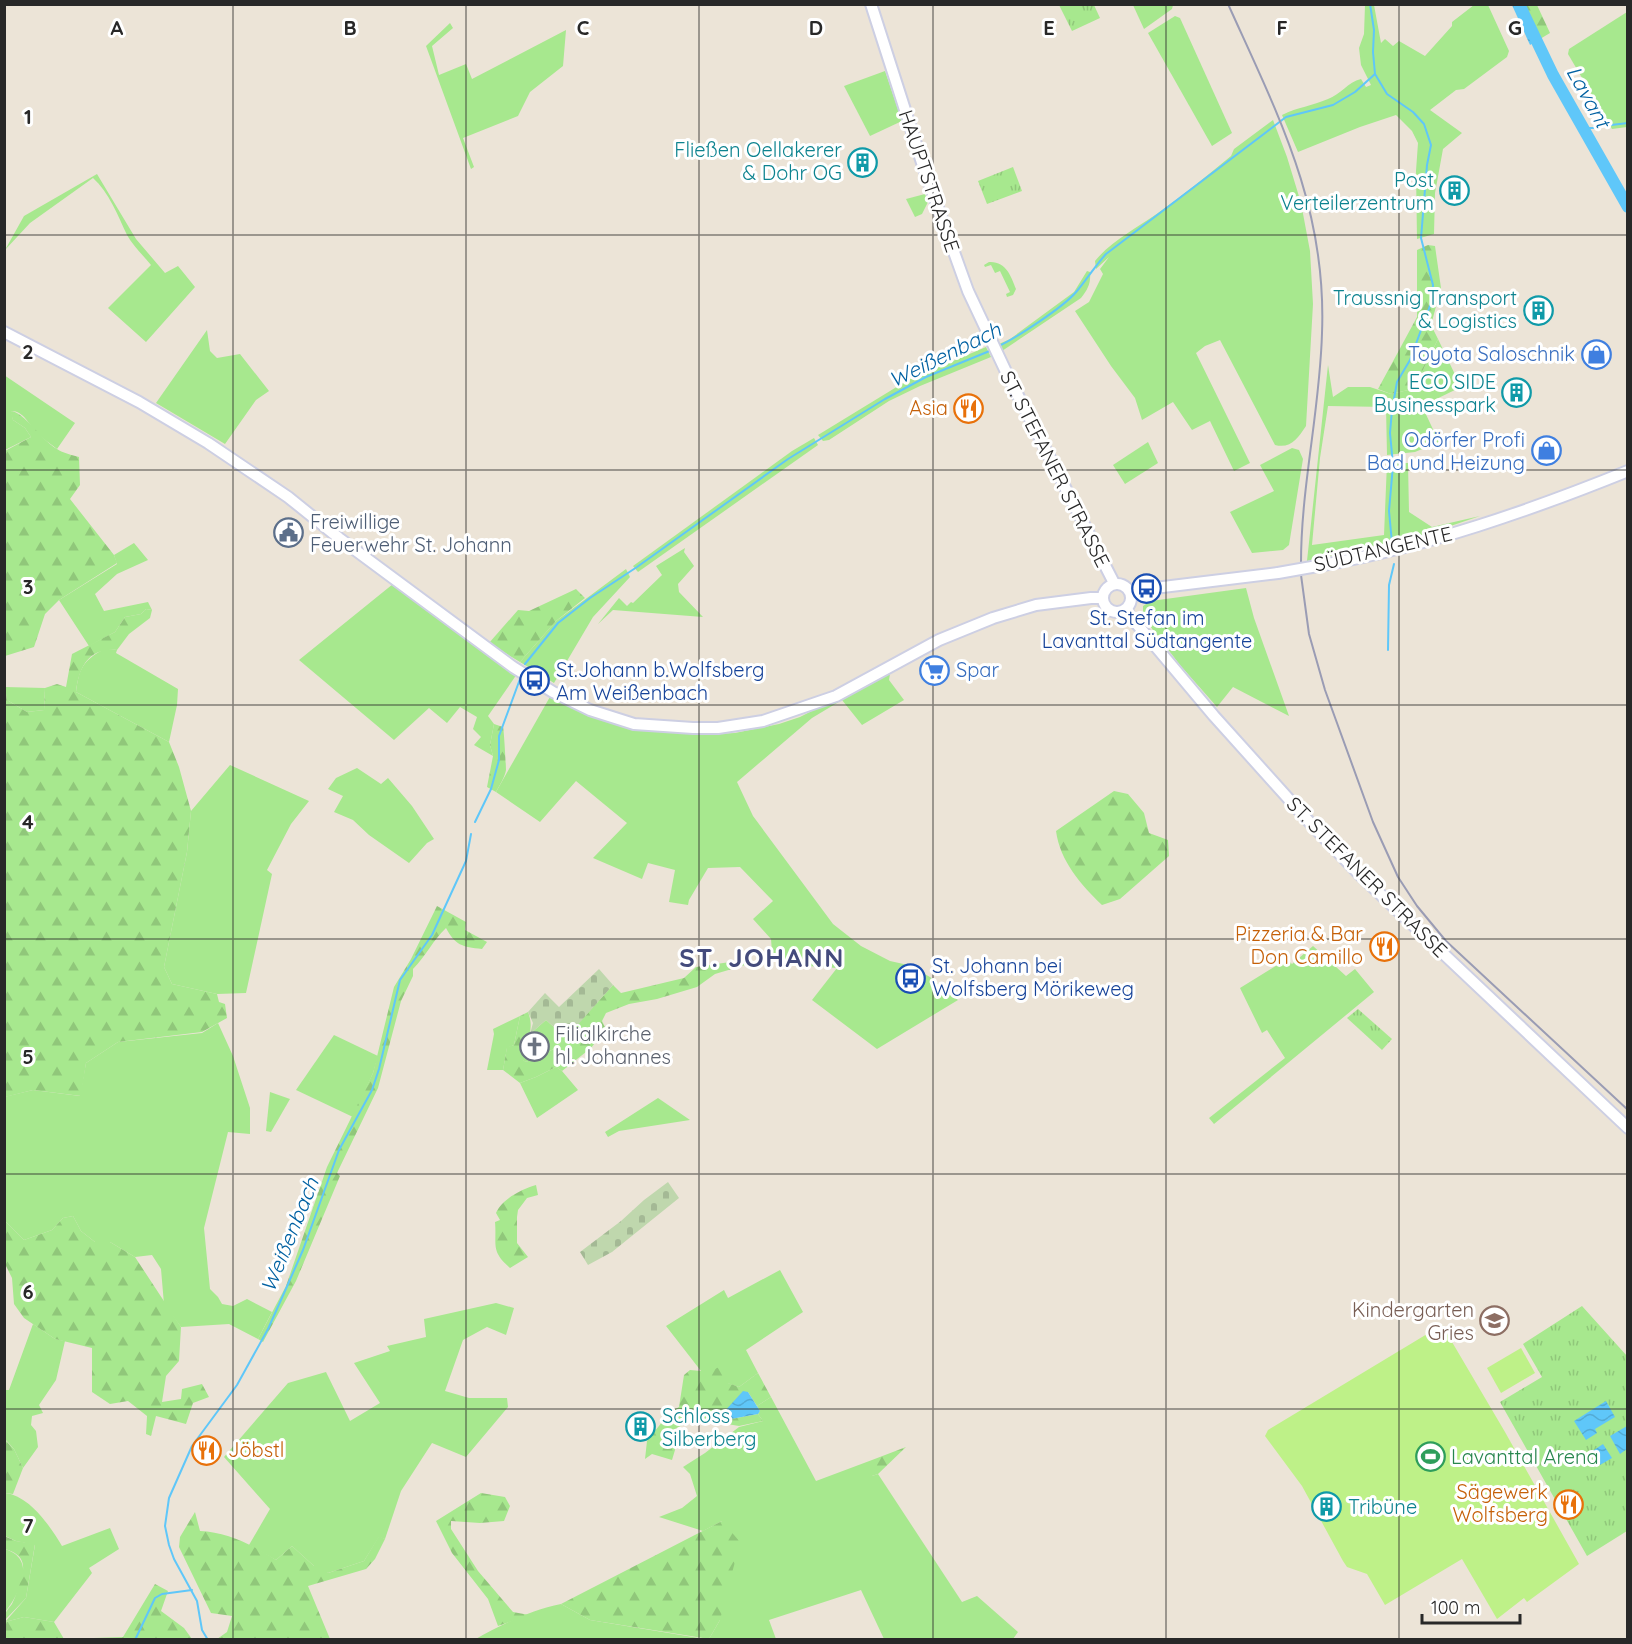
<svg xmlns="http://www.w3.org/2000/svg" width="1632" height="1644" font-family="Quicksand,sans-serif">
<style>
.grass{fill:#a7e88e}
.forest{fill:url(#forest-firs)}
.cemetery{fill:url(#cemetery-stones)}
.park{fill:url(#park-tufts)}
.pitch{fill:#bef188}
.water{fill:url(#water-waves)}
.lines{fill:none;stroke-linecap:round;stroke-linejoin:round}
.stream{stroke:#5fc7f9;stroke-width:2}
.river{stroke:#5fc7f9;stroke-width:12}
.secondary-casing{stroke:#cdcfe3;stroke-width:14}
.secondary{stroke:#fff;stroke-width:10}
.rail{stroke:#9a9cb4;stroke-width:2}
.secondary-bridge-casing{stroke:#cdcfe3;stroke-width:14;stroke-linecap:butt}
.secondary-bridge{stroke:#fff;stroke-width:10}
.grid{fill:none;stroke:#282828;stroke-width:1.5;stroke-opacity:0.55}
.labels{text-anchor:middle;stroke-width:6;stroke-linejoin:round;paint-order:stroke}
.culture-label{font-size:20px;fill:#0d838f;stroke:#fff;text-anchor:end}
.street-label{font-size:20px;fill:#282828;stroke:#fff}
.shop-label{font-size:20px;fill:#366cbe;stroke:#fff;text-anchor:end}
.food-label{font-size:20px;fill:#c56008;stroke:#fff;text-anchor:end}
.service-label{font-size:20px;fill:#4e5e75;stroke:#fff;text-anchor:start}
.transit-label{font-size:20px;fill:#164399;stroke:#fff;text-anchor:start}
.worship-label{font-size:20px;fill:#5b616d;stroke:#fff;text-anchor:start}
.education-label{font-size:20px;fill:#785e54;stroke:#fff;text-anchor:end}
.leisure-label{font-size:20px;fill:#27864d;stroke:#fff;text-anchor:start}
.water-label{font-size:21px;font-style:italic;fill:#0161a2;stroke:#fff}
.district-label{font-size:26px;font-weight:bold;letter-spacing:1.5px;fill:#444b7c;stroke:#fff}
.grid-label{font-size:20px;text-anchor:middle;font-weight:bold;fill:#282828;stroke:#fff;stroke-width:6;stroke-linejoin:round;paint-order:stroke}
</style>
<defs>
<pattern id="forest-firs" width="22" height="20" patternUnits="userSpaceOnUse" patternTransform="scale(1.5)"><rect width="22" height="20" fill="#a7e88e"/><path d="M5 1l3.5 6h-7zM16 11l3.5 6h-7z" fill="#90c77a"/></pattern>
<pattern id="cemetery-stones" width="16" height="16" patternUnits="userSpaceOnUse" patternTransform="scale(1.5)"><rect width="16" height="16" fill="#bfd7ad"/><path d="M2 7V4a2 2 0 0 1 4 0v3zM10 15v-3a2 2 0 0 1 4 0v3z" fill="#a4b995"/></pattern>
<pattern id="park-tufts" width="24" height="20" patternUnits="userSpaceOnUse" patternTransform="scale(1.5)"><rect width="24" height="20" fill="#a7e88e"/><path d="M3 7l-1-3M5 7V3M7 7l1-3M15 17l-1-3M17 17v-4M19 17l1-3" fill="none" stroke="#90c77a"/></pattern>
<pattern id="water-waves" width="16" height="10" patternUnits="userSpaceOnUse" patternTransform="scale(1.5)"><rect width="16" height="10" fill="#5fc7f9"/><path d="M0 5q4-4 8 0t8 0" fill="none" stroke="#53abd5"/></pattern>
</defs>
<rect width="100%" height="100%" fill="#ece4d7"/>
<g class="grass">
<path d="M1133,5H1173L1172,9L1144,29Z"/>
<path d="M1365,5H1374L1381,43L1385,39L1393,46L1399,41L1425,56L1452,26V22L1474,5H1488L1509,51L1507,57L1464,89L1456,90L1430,110L1462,133L1443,149L1435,193L1434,234L1417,239L1416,171L1418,143L1412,131L1396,115L1360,127L1298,152L1282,115C1298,107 1312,106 1328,99C1340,95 1348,82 1361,79L1366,87L1371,85L1361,65L1359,48L1364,34Z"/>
<path d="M1627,12V127L1612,129L1568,54L1569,49Z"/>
<path d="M1175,16L1180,18L1232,133L1212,146L1148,33Z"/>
<path d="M450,23L453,28L432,46L439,75L466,64L472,79L566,30L563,66L530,92L518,116L463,138L474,167L471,169L426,46Z"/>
<path d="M885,71L902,121L870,136L844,86Z"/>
<path d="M1273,120L1287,157L1301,203L1310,251L1313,304L1306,426C1298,438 1291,449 1275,445L1220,340L1205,346L1196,353L1250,463L1234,471L1210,421L1192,430L1173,402L1142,420L1135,398L1111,366L1075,311L1089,302L1103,274L1100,269L1109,257L1096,269L1095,261C1111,241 1137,228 1158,213C1183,195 1207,176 1231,156L1234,149Z"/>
<path d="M97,174L136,239L165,273L178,266L195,287L146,342L108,308L151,265C143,255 133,246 127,235C118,216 109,192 93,178L30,223L5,250L24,216Z"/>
<path d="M925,194L928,202L922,214L915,217L906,199Z"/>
<path d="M989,262C1006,261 1011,276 1016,289L1013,295L1007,297L1006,294L1010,292L1000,271L995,273L991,265L985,267L984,265Z"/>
<path d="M1087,271L1090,272C1091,283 1088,289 1081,298L1002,351L999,344L1010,339L1074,292Z"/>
<path d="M207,330L210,351L217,358L240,354L269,391L256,400L225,444L156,403Z"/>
<path d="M1438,339L1461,387L1422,406L1439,442L1415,452L1387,455L1386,407L1328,406L1320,458L1312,545L1384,535L1387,463H1408L1409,512L1432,527L1480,516L1427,534L1307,561L1328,365L1333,397L1348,387H1370L1391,394L1417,388L1424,368Z"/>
<path d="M986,347L991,357L920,386L889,401L829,440L823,441L818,435L908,380Z"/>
<path d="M4,375L75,423L57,449C51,444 43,439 37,433C29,425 24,411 11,411L13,420L25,428L31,437L5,450Z"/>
<path d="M814,438L818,445L638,572L633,566L792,451Z"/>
<path d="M1148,442L1158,463L1125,484L1113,465Z"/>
<path d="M1292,448L1299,450L1303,459L1289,545L1283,550L1252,553L1230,512L1274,491L1260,465Z"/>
<path d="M134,543L148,560L117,574L95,594L104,611L148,602L152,610L146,609L141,614L125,617L115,632L89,646L59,600L117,564L114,555Z"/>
<path d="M685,548L684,552L694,566L678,584L679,592L703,617L613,610L598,624L619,598L627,606L631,602L633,603L662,575L656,566Z"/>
<path d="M626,569L630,577L593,617L554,683L520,662L556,621Z"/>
<path d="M393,584L517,674L488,716L494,724L490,745L493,756L474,745L481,737L473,729L477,717L460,707L447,723L429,708L394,740L299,660Z"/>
<path d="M1246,588L1254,618L1289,716L1233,687L1217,707L1180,665L1153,630L1143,616V606L1151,601Z"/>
<path d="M104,649L117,650L116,653L178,689L177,705L169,742L76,692C79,668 83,661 104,649Z"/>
<path d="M890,674L889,680L904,700L862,725L842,700L812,718L737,782L753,816L833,924L861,946L890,961L908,965L930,977L958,1000L877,1049L812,1000L837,968L779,964L772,952L771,939L753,919L773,901L740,867L708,868L689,900L688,905L669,902L675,870L648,863L642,879L593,858L627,823L576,781L540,822L496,792L551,695L601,717L697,735L735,733L779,724L800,717L861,686Z"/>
<path d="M5,687L45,688L44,710L27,712L7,700Z"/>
<path d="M230,765L309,801L291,824L267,870L272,874L246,993L217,994L172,984L164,967L187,852L191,811Z"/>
<path d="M357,768L381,784L388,778L412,806L434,839L427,843L409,863L369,835L353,820L334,812L343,796L328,789L336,778Z"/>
<path d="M1313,946L1346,976L1355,969L1374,992L1214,1124L1209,1118L1285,1058L1267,1030L1262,1033L1240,988L1287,959L1292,964Z"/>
<path d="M520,1016L514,1045L507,1048L503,1070H487L494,1034L493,1029Z"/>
<path d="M546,1020L566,1038L556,1048L526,1062L519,1058L530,1034Z"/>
<path d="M218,1023L233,1056L250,1108V1134L228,1132L204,1228L210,1289L218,1297L222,1304L233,1306L247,1299L272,1312L258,1339L229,1324L181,1327L164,1304L161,1269L152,1255L135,1257L110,1242H95L81,1231L73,1216L63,1218L52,1230L24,1240L5,1221L4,1097L33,1090L80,1096L86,1063L118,1042L202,1033Z"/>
<path d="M334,1035L378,1056L373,1073L353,1117L296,1090Z"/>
<path d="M556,1067L562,1071L578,1090L537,1118L520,1083L536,1077Z"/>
<path d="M270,1092L290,1099L271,1132L266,1131Z"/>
<path d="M658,1098L690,1120L619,1131L608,1137L605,1132Z"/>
<path d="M780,1270L803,1312L746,1350L758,1373L739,1387L727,1383L715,1369L701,1371L666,1326L724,1290L728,1298Z"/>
<path d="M496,1303L514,1308L506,1335L487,1327L463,1340L445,1391L469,1398H507L508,1407L466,1457L432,1443L401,1491L385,1539L379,1537L364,1561L328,1573L314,1566L292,1546L276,1560L249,1545L270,1509L224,1457L288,1383L326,1372L350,1421L380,1403L354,1363L390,1351L387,1346L426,1337L424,1319Z"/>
<path d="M33,1324L55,1339L65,1341L56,1380L39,1405L43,1413L32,1416L31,1425L36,1431L38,1447L23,1468L14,1449L5,1439V1390H9Z"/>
<path d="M771,1397L816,1481L872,1460V1476L878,1474L962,1602L977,1596L1018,1632L1013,1639H884L861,1590L769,1620L776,1639H709L720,1620L722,1521L703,1531L659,1517L682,1508L697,1496L690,1474L683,1467L705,1453L739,1427L763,1421L758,1414L760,1411L757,1406Z"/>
<path d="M5,1493C30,1496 50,1526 62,1546L110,1528L119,1549L89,1568L92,1573L54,1622L24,1617L5,1622L26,1598L35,1545L16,1541L5,1536Z"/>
<path d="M5,1549C37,1559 20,1593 5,1612Z"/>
<path d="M561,1604L590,1620L705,1639L474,1640C501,1625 530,1610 561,1604Z"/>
</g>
<g class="forest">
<path d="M1524,5H1537L1550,33L1540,39Z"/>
<path d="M1428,245L1435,246L1441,288L1431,325L1438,339L1424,368L1417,388L1391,394L1378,389L1417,317V250Z"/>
<path d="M10,411C24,411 42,441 57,449C63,453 72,455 79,457L80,485L70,499L114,555L117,563L59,600L45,614L34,647L5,656V451L31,437L25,428L13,420Z"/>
<path d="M576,589L585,598L556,621L520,662L489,643L518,610L529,611Z"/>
<path d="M146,609L152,610L150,618L129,634L117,650C89,648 79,666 76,692L169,742L179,767L191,811L187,852L164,967L172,984L217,994L219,1002L225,1004L227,1018L202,1032L118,1042L86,1063L81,1096L33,1090L5,1097V687L7,700L27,712L44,710L45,688L57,684L66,687L72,654L115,632L125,617L141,614Z"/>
<path d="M494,724L503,727C504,729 506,766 506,770C505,777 499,786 496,792L487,787L493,756L490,745Z"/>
<path d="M1114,791L1128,794L1144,813L1149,833L1168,840L1169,856L1120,899L1102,905C1081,885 1060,861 1056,831Z"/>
<path d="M437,906L466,922L465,930L487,942L482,949C462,947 455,945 446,928C433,940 426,956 413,969V976L401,1001L378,1088L337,1173L340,1176L296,1281L263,1342L258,1339L286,1286L327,1167L373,1073L394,987L411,959Z"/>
<path d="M730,962L752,963L715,974L697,987L657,999L629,1004L606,1013L602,1021L606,1029L591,1048L562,1071L556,1067L536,1077L520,1083L503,1070L507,1047L514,1045L520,1016L528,1012C535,1030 527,1041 520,1058L526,1062L556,1048L613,985L621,993L684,978L696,967Z"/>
<path d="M536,1185L538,1195L527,1198L518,1210L517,1217V1243L528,1257L510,1268C490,1251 497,1245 495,1222L500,1220L496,1213C502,1199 522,1189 536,1185Z"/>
<path d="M73,1216L81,1231L95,1242H110L135,1257L181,1327L179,1361L166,1376L162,1402L181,1399L182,1389L202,1384L209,1397L193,1403L186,1424L156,1416L151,1436L146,1434L147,1416L128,1401L110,1404L92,1392V1348L55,1339L24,1318L14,1304L12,1278L5,1264V1221L24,1240L52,1230L63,1218Z"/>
<path d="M705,1362L715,1369L727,1363L728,1383L739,1387L758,1373L771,1397L757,1406L748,1392L731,1419L758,1414L763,1421L739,1426L709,1421L688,1422L671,1431L675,1450L672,1460L652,1454L645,1459L647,1441L670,1412L679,1407L684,1375L690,1370L701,1371Z"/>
<path d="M4,1439L14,1449L23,1468L13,1494L5,1493Z"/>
<path d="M906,1447L878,1474L872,1476V1460Z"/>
<path d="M481,1493L505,1497L510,1506L504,1521L480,1523L451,1521V1529L478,1571L513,1612L529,1615L498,1626L488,1599L452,1553L436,1521Z"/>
<path d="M195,1512L200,1531C227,1532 253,1545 276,1560L292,1546L314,1566H322L328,1573L364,1561L379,1536L385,1539L375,1559L366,1569L308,1586L330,1639H217L227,1632L232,1616L211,1613L179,1547L180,1537Z"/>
<path d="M722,1521L740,1542L720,1620L709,1639L590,1620L561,1604Z"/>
<path d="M4,1536L16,1541L35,1544L26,1598L5,1620C4,1612 7,1611 12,1604C15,1598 17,1591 19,1586C26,1567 26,1555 5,1549Z"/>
<path d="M155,1584L168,1591L161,1611L184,1628L192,1639H5V1622L24,1617L54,1622L64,1639L123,1637Z"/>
</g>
<g class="cemetery">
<path d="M599,969L613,985L566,1038L546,1020L530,1034L533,1023L528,1012L545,993L559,1007Z"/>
<path d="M668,1182L679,1198L612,1252L588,1265L580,1252L621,1221L644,1200Z"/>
</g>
<g class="park">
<path d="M1059,5H1094L1100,18L1072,31Z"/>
<path d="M1013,167L1022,191L987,204L978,181Z"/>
<path d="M1358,1009L1392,1039L1382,1050L1347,1018Z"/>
<path d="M1582,1306L1627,1356V1531L1587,1556L1500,1402L1542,1377L1523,1344Z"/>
</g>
<g class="pitch">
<path d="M1442,1325L1505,1432L1579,1564L1527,1602L1524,1598L1497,1619L1462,1559L1385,1605L1367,1574L1347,1567L1343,1561L1302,1486L1265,1436L1268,1430Z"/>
<path d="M1521,1348L1535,1373L1501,1393L1487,1368Z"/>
</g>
<g class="water">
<path d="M1512,5H1524L1540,39L1530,45Z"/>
<path d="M743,1391L748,1392L760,1411L758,1414L731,1419L724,1417L723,1413Z"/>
<path d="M1606,1401L1615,1417L1595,1429L1597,1433L1586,1440L1574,1421Z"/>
<path d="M1627,1426V1449L1620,1454L1610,1436Z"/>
<path d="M1603,1444L1612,1458L1600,1465L1591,1452Z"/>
</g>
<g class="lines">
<g class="stream">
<path d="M1370,4L1374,30L1373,52L1375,74L1387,94L1413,112L1424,124L1431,145L1427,165L1421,238L1433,285L1431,303L1410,360L1397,382L1392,410L1390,433L1393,465L1389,511L1392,543"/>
<path d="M1611,125L1628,123"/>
<path d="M1583,128H1599"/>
<path d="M997,347C1016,338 1064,307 1077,291C1087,279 1095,266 1106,254L1286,117L1333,105L1355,92L1375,74"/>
<path d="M1388,650L1389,585L1394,564"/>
<path d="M525,664L558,623L590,598L637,567L788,459L885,399L926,377L992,350"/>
<path d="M475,822L491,789L499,760V736L520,679"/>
<path d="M135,1640L155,1598L162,1594L192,1590"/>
<path d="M208,1640L202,1630L197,1601L174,1559L169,1545L165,1526L169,1498L192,1446L237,1385L268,1329L285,1291L303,1250L339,1150L372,1090L379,1069L400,980L432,935L466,861L471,834"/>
</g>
<path class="river" d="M1519,4L1553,75L1628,207"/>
<defs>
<g id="secondary">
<path d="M871,4L924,169L968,291L1008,376L1114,583"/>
<path d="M4,332L139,402L208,443L288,497L339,538L513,667L553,692L590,710L634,724L693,728H718L763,721L836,696L939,640L993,618L1036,605L1091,598H1103"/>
<path d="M1323,565C1428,546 1529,511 1628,471"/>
<circle cx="1117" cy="598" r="14"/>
<path d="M1130,591L1278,573"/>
<path d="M1125,610L1214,716L1313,826L1359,874L1628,1128"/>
</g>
</defs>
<use href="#secondary" class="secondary-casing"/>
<use href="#secondary" class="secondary"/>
<g class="rail">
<path d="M1228,4C1278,115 1327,207 1322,333C1320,410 1301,486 1301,563"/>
<path d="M1301,575L1309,634L1325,690L1373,822L1398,877L1417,906L1446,941L1628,1110"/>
</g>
<defs>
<path id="secondary-bridge" d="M1278,573L1323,565"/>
</defs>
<use href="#secondary-bridge" class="secondary-bridge-casing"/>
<use href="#secondary-bridge" class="secondary-bridge"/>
</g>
<path class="grid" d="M233,4V1640M466,4V1640M699,4V1640M933,4V1640M1166,4V1640M1399,4V1640M4,235H1628M4,470H1628M4,705H1628M4,939H1628M4,1174H1628M4,1409H1628"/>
<defs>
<symbol id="building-ring" viewBox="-11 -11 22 22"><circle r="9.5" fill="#fff" stroke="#0f9aa8" stroke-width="1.5"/><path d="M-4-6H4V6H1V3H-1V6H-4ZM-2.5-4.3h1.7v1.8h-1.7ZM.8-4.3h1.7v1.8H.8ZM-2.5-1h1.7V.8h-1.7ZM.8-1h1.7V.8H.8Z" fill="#0f9aa8"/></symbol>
<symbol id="shop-ring" viewBox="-11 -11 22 22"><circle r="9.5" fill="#fff" stroke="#3f7fe0" stroke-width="1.5"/><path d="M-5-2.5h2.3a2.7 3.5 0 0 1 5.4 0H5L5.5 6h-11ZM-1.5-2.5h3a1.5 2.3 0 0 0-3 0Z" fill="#3f7fe0"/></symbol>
<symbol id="restaurant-ring" viewBox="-11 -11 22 22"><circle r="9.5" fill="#fff" stroke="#e8710a" stroke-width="1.5"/><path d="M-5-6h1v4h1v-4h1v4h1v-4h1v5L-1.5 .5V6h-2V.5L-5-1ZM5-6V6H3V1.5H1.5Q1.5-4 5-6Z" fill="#e8710a"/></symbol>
<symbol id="civic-ring" viewBox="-11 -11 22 22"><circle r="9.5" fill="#fff" stroke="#5c6f8a" stroke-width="1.5"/><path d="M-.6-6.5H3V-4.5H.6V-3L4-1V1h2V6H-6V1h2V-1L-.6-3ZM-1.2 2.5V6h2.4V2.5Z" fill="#5c6f8a"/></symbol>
<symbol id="bus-ring" viewBox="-11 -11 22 22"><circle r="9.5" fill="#fff" stroke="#1a4fb4" stroke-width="1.5"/><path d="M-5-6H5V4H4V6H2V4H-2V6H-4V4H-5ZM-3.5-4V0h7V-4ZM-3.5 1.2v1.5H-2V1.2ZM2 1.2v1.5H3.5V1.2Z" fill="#1a4fb4"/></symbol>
<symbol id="supermarket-ring" viewBox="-11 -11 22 22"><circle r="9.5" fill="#fff" stroke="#3f7fe0" stroke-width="1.5"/><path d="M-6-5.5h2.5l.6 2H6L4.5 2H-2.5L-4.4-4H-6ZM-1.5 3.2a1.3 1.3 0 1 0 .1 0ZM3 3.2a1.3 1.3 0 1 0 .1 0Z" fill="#3f7fe0"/></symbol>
<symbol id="church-ring" viewBox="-11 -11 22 22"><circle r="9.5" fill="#fff" stroke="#6b7280" stroke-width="1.5"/><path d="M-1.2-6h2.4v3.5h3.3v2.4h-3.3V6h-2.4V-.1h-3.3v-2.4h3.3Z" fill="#6b7280"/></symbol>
<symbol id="school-ring" viewBox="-11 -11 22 22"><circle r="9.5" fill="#fff" stroke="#8d6e63" stroke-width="1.5"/><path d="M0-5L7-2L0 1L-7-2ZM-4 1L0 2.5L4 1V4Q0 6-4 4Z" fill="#8d6e63"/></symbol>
<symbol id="stadium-ring" viewBox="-11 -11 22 22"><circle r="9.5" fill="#fff" stroke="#2e9e5b" stroke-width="1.5"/><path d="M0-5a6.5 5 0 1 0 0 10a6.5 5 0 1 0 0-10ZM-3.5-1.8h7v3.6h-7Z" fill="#2e9e5b"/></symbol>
</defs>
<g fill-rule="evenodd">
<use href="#building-ring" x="846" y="146" width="33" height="33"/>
<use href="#building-ring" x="1438" y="174" width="33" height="33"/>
<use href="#building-ring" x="1522" y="294" width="33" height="33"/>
<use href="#shop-ring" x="1580" y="338" width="33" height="33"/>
<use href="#building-ring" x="1500" y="376" width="33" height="33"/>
<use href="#restaurant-ring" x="952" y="392" width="33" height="33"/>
<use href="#shop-ring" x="1530" y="434" width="33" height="33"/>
<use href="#civic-ring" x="272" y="516" width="33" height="33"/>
<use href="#bus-ring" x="1130" y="572" width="33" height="33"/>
<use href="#supermarket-ring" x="918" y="654" width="33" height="33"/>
<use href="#bus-ring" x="518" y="664" width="33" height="33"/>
<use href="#restaurant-ring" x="1368" y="930" width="33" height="33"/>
<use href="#bus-ring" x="894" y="962" width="33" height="33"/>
<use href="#church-ring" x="518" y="1030" width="33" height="33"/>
<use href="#school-ring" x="1478" y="1304" width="33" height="33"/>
<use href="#building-ring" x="624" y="1410" width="33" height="33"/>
<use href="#restaurant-ring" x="190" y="1434" width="33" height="33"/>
<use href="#stadium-ring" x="1414" y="1440" width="33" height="33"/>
<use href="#restaurant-ring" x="1552" y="1488" width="33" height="33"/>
<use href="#building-ring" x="1310" y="1490" width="33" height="33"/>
</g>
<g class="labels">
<g class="culture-label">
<text x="842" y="157">Fließen Oellakerer<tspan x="842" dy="23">&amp; Dohr OG</tspan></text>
<text x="1434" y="187">Post<tspan x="1434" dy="23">Verteilerzentrum</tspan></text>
<text x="1517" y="305">Traussnig Transport<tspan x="1517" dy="23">&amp; Logistics</tspan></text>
<text x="1496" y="389">ECO SIDE<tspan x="1496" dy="23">Businesspark</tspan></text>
<text x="662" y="1423" text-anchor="start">Schloss<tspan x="662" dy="23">Silberberg</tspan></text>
<text x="1348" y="1514" text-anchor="start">Tribüne</text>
</g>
<g class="street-label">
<text transform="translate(929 181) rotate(71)" y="7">HAUPTSTRASSE</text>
<text transform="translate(1055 469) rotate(63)" y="7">ST. STEFANER STRASSE</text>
<text transform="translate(1383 549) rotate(-13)" y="7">SÜDTANGENTE</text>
<text transform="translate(1367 877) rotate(45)" y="7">ST. STEFANER STRASSE</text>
</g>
<g class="shop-label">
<text x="1575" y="361">Toyota Saloschnik</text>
<text x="1525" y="447">Odörfer Profi<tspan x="1525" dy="23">Bad und Heizung</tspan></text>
<text x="956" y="677" text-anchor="start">Spar</text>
</g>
<g class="food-label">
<text x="948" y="415">Asia</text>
<text x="1363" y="941">Pizzeria &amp; Bar<tspan x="1363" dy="23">Don Camillo</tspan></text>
<text x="228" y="1457" text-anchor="start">Jöbstl</text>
<text x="1548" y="1499">Sägewerk<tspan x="1548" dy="23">Wolfsberg</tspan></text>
</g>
<g class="service-label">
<text x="310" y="529">Freiwillige<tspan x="310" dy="23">Feuerwehr St. Johann</tspan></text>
</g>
<g class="transit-label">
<text x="1147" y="625" text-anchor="middle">St. Stefan im<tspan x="1147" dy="23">Lavanttal Südtangente</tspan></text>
<text x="556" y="677">St.Johann b.Wolfsberg<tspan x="556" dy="23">Am Weißenbach</tspan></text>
<text x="932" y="973">St. Johann bei<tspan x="932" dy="23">Wolfsberg Mörikeweg</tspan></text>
</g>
<g class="worship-label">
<text x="555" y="1041">Filialkirche<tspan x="555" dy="23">hl. Johannes</tspan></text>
</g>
<g class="education-label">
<text x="1474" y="1317">Kindergarten<tspan x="1474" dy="23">Gries</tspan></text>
</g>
<g class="leisure-label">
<text x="1451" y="1464">Lavanttal Arena</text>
</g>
<g class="water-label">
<text transform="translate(1588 97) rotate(61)" y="7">Lavant</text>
<text transform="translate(945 355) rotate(-26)" y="7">Weißenbach</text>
<text transform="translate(290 1235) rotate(-68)" y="7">Weißenbach</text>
</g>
<g class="district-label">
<text x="762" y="967">ST. JOHANN</text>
</g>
</g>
<g class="grid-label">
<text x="117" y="35">A</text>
<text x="350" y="35">B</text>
<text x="583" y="35">C</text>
<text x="816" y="35">D</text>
<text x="1049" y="35">E</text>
<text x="1282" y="35">F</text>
<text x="1515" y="35">G</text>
<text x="28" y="124">1</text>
<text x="28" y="359">2</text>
<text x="28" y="594">3</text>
<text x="28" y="829">4</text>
<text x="28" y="1064">5</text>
<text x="28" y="1299">6</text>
<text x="28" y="1533">7</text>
</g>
<rect width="1632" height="1644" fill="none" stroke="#282828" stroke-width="12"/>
<path d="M1422 1614v9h98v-9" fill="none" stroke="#282828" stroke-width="3"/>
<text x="1431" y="1614" font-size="18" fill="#282828" stroke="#ffffff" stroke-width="4.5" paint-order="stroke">100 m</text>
</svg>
